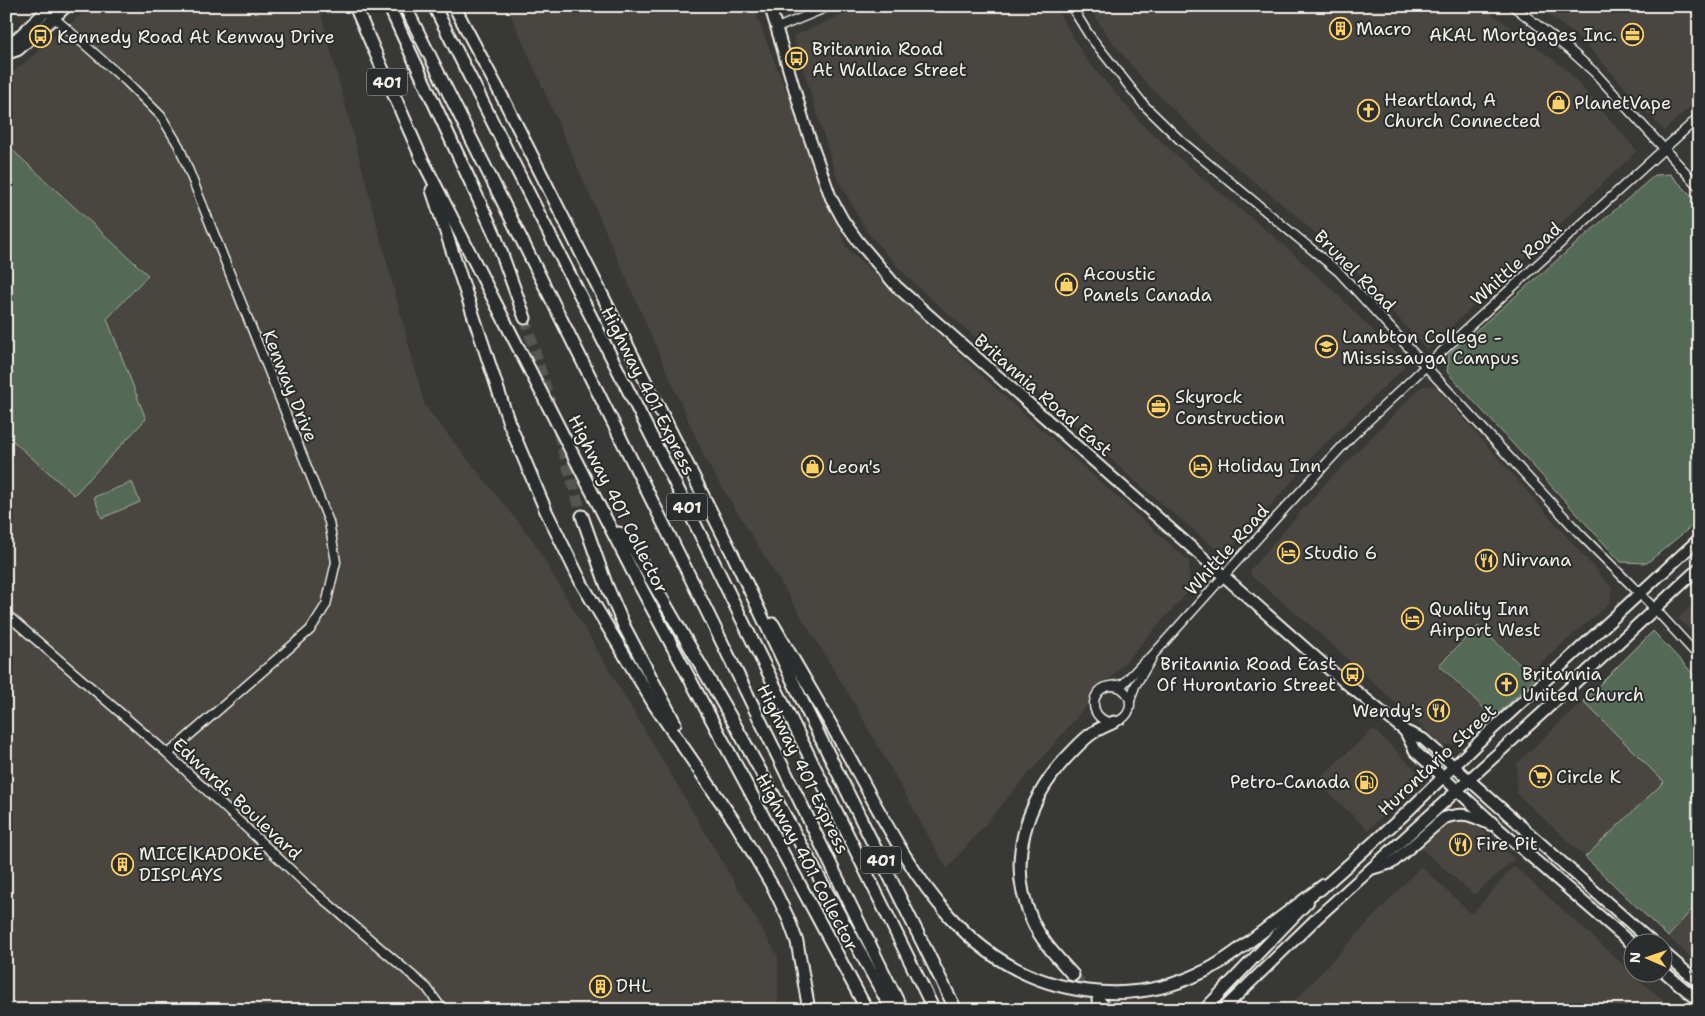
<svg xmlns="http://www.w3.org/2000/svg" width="1705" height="1016" font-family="'Shantell Sans',sans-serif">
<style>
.built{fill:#48453f}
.green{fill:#546b57;stroke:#a4aea0}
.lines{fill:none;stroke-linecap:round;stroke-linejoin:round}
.highway-tunnel{stroke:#545451;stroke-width:11;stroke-dasharray:11 5.5;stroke-linecap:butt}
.minor-casing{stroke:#f4f1e8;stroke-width:11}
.major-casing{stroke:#f4f1e8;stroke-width:14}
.highway-casing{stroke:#f4f1e8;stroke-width:15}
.minor{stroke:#2a2d2e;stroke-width:8}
.major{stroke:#2a2d2e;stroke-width:10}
.highway{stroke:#2a2d2e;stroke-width:11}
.labels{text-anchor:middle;stroke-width:4;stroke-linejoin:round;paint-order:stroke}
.shield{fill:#2a2d2e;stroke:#b7b6b0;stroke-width:1}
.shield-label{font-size:16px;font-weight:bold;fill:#f4f1e8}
.poi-label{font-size:18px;fill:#f4f1e8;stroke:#2a2d2e;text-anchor:start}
.street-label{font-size:18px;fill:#f4f1e8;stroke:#2a2d2e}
</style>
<rect width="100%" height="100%" fill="#383836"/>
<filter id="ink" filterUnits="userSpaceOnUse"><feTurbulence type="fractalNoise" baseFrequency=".02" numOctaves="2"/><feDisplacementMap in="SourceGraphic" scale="10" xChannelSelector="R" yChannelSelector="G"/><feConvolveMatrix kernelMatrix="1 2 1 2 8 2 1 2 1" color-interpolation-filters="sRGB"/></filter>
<g filter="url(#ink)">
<g class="built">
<path d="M91,6H319L425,406L532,539L778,956V1010H6V435L74,495L107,319L148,275L6,144V78Z"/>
<path d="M507,6H753L847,248L992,385L1189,561V591L1102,688L947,869L851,698L706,461Z"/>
<path d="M863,6H1055L1086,59L1143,125L1194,171L1277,239L1332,289L1403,361L1404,368L1313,455L1291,483L1224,556L1129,476L1075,425L910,280L867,232L836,176L793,36Z"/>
<path d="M1089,6H1482L1567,70L1637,151L1427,350L1355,270L1293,213L1218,152L1147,84L1105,33Z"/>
<path d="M1537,6H1699V99L1664,131L1583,41Z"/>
<path d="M1422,386H1435L1612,588L1610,603L1531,671L1476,625L1438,666L1488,713L1452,745H1442L1310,625L1251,576L1250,570L1324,485Z"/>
<path d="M1699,599V640L1678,618Z"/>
<path d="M1583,701L1665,782L1585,857L1516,793L1517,763Z"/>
<path d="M1373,729L1417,771L1414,787L1368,830L1316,781Z"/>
<path d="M1447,819H1470L1515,859L1474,895L1416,844Z"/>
<path d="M1421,866L1472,914L1514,866L1632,972V974L1675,1010H1286Z"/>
<path d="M1699,901V965L1668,937Z"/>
</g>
<g class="green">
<path d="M6,144L148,275L107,319L146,419L74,495L6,435Z"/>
<path d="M1670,174L1699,203V520L1647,563L1621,562L1447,372L1449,354L1655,175Z"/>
<path d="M132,482L140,502L102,518L94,497Z"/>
<path d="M1478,626L1535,678L1494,718L1439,665Z"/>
<path d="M1653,631L1699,680V901L1668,937L1585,857L1664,782L1583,701Z"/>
</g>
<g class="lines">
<g class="highway-tunnel">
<path d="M525,318L550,402"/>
<path d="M558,432L582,516"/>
<path d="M1073,975L1092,994"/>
</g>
<defs>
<g id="minor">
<path d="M41,6L127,82L161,116L179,146L329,522L336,562L326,605L310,630L168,754"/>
<path d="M1071,6L1089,35L1144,105L1181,141L1339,272L1579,533L1655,609L1699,657"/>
<path d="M1513,6L1572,52L1595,73L1699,187"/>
<path d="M777,28L830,6"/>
<path d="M6,614L168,754L309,887L427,988L443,1010"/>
<circle cx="1112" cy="704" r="18"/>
<path d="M1111,686L1123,684L1144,662L1152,656L1274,520L1351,437L1426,366L1699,117"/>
<path d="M1130,701L1135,686L1152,658"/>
</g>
<g id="major">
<path d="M770,6L805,125L831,198L843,220L858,241L896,286L1330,670L1405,731L1423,739L1654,944"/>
<path d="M6,52L13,42L51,6"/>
<path d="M6,54L18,50L67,6"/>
<path d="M1405,731L1415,751L1499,829L1632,944"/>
<path d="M1371,869L1392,863L1444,818C1465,811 1472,816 1491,825"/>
<path d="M1320,890L1405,814L1485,736L1699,539"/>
<path d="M1662,951L1699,983"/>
<path d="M1662,970L1699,1001"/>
<path d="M1204,1010L1308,902"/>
<path d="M1222,1010L1319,916L1539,716L1699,568"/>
</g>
<g id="highway">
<path d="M355,6L421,157L496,304L638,582L867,1010"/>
<path d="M389,6L495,235L525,318"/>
<path d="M405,6L690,577L902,1010"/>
<path d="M434,6L669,471L934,1010"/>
<path d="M454,6L507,106L732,553L807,711L956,1010"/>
<path d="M432,190L509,423L546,511L582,584L655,706L736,824L774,889L789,920L797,942L809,1010"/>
<path d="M582,516L606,584L624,626L675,723"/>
<path d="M619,533L634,550L734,723L892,1010"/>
<path d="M773,624C799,670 826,715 852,762C907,862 960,976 1088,991C1128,996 1169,989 1205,971C1226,961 1243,946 1262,932C1282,916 1303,901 1324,885"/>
<path d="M1073,975C1058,958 1041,941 1032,920C1006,862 1025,803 1066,758C1075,749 1083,739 1094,732C1100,728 1108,725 1114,722"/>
<path d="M1098,1000L1107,1010"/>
</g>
</defs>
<use href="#minor" class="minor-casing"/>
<use href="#major" class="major-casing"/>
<use href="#highway" class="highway-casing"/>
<use href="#minor" class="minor"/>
<use href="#major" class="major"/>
<use href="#highway" class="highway"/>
</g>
</g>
<defs>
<symbol id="building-ring" viewBox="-11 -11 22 22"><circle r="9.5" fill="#2a2d2e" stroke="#ffd166" stroke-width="1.5"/><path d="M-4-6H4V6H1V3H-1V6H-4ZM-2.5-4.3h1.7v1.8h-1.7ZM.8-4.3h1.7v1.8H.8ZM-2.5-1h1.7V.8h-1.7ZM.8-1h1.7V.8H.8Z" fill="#ffd166"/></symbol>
<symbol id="office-ring" viewBox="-11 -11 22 22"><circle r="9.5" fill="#2a2d2e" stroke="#ffd166" stroke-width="1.5"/><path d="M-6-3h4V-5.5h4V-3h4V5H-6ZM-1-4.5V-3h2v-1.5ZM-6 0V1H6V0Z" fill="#ffd166"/></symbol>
<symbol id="bus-ring" viewBox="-11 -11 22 22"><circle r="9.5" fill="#2a2d2e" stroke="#ffd166" stroke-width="1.5"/><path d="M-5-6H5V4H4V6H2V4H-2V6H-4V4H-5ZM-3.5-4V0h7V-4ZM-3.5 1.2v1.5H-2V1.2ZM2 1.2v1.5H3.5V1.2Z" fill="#ffd166"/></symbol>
<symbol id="shop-ring" viewBox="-11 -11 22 22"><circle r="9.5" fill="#2a2d2e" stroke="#ffd166" stroke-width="1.5"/><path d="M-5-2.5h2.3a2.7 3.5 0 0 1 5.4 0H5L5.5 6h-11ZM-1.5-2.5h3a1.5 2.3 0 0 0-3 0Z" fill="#ffd166"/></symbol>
<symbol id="church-ring" viewBox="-11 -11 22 22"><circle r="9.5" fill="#2a2d2e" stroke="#ffd166" stroke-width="1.5"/><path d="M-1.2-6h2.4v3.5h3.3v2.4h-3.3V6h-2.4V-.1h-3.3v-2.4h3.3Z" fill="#ffd166"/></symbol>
<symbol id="university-ring" viewBox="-11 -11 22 22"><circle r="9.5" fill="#2a2d2e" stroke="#ffd166" stroke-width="1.5"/><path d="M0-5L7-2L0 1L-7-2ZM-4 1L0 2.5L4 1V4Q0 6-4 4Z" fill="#ffd166"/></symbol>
<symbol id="hotel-ring" viewBox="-11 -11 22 22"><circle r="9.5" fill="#2a2d2e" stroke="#ffd166" stroke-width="1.5"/><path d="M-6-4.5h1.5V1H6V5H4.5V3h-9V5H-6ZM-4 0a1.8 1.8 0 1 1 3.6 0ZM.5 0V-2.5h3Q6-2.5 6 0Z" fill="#ffd166"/></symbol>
<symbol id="restaurant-ring" viewBox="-11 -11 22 22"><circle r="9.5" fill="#2a2d2e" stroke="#ffd166" stroke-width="1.5"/><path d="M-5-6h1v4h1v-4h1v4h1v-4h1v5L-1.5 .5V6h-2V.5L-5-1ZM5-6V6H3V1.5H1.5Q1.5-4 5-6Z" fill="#ffd166"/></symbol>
<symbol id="supermarket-ring" viewBox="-11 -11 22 22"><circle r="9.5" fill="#2a2d2e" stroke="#ffd166" stroke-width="1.5"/><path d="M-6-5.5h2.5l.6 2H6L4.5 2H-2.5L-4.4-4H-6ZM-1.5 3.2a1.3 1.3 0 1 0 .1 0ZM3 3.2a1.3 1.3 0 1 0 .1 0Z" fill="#ffd166"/></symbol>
<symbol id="fuel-ring" viewBox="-11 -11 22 22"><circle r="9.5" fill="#2a2d2e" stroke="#ffd166" stroke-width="1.5"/><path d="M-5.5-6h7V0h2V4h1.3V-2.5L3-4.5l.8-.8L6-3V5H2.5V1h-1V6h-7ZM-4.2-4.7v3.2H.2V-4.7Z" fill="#ffd166"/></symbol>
</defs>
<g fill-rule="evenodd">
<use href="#building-ring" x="1328" y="16" width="25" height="25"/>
<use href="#office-ring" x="1620" y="22" width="25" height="25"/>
<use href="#bus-ring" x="28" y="24" width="25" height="25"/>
<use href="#bus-ring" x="784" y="46" width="25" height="25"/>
<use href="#shop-ring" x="1546" y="90" width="25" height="25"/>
<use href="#church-ring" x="1356" y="98" width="25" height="25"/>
<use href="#shop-ring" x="1054" y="272" width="25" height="25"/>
<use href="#university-ring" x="1314" y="334" width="25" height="25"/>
<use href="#office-ring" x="1146" y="394" width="25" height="25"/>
<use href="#hotel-ring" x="1188" y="454" width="25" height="25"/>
<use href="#shop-ring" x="800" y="454" width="25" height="25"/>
<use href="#hotel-ring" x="1276" y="540" width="25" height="25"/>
<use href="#restaurant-ring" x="1474" y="548" width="25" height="25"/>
<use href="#hotel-ring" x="1400" y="606" width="25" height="25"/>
<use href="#bus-ring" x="1340" y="662" width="25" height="25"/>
<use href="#church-ring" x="1494" y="672" width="25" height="25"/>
<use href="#restaurant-ring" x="1426" y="698" width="25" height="25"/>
<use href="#supermarket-ring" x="1528" y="764" width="25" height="25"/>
<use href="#fuel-ring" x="1354" y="770" width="25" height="25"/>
<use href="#restaurant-ring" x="1448" y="832" width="25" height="25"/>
<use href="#building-ring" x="110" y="852" width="25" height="25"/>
<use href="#building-ring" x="588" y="974" width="25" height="25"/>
</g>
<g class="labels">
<g class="shield">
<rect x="367" y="68.5" width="40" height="27" rx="4"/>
<rect x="667" y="493.5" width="40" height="27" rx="4"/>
<rect x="861" y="846.5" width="40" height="27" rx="4"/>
</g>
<g class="shield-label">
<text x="387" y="88">401</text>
<text x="687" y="513">401</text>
<text x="881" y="866">401</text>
</g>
<g class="poi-label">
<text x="1356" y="35">Macro</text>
<text x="1617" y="41" text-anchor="end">AKAL Mortgages Inc.</text>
<text x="57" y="43">Kennedy Road At Kenway Drive</text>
<text x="812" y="55">Britannia Road<tspan x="812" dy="21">At Wallace Street</tspan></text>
<text x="1384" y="106">Heartland, A<tspan x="1384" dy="21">Church Connected</tspan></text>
<text x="1574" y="109">PlanetVape</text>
<text x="1083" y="280">Acoustic<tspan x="1083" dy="21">Panels Canada</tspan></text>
<text x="1342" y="343">Lambton College -<tspan x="1342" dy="21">Mississauga Campus</tspan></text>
<text x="1175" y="403">Skyrock<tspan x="1175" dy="21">Construction</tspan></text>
<text x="1217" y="472">Holiday Inn</text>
<text x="828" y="473">Leon's</text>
<text x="1304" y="559">Studio 6</text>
<text x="1502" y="566">Nirvana</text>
<text x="1429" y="615">Quality Inn<tspan x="1429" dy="21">Airport West</tspan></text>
<text x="1336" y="670" text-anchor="end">Britannia Road East<tspan x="1336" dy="21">Of Hurontario Street</tspan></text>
<text x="1522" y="680">Britannia<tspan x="1522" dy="21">United Church</tspan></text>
<text x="1423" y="717" text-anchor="end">Wendy's</text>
<text x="1556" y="783">Circle K</text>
<text x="1350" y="788" text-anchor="end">Petro-Canada</text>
<text x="1476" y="850">Fire Pit</text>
<text x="139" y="860">MICE|KADOKE<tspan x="139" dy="21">DISPLAYS</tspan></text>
<text x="616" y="992">DHL</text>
</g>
<g class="street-label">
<text transform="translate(1516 264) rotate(-42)" y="6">Whittle Road</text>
<text transform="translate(1355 271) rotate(45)" y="6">Brunel Road</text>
<text transform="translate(290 386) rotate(68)" y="6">Kenway Drive</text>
<text transform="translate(648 391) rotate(63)" y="6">Highway 401 Express</text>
<text transform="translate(1043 395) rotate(41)" y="6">Britannia Road East</text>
<text transform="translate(618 504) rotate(63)" y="6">Highway 401 Collector</text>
<text transform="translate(1227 550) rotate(-48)" y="6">Whittle Road</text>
<text transform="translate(1437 760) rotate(-43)" y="6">Hurontario Street</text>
<text transform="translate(803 769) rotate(64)" y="6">Highway 401 Express</text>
<text transform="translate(237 799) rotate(43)" y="6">Edwards Boulevard</text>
<text transform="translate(807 862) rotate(62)" y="6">Highway 401 Collector</text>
</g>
</g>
<rect width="1705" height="1016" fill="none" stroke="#2a2d2e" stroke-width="25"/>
<rect x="12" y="12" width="1680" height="991" fill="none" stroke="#f4f1e8" stroke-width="2" filter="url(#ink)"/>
<g transform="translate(1648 958) rotate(272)"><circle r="24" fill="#2a2d2e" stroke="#7b7b78"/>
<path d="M0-4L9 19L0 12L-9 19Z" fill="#ffd166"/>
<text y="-8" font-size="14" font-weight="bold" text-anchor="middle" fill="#f4f1e8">N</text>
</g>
</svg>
